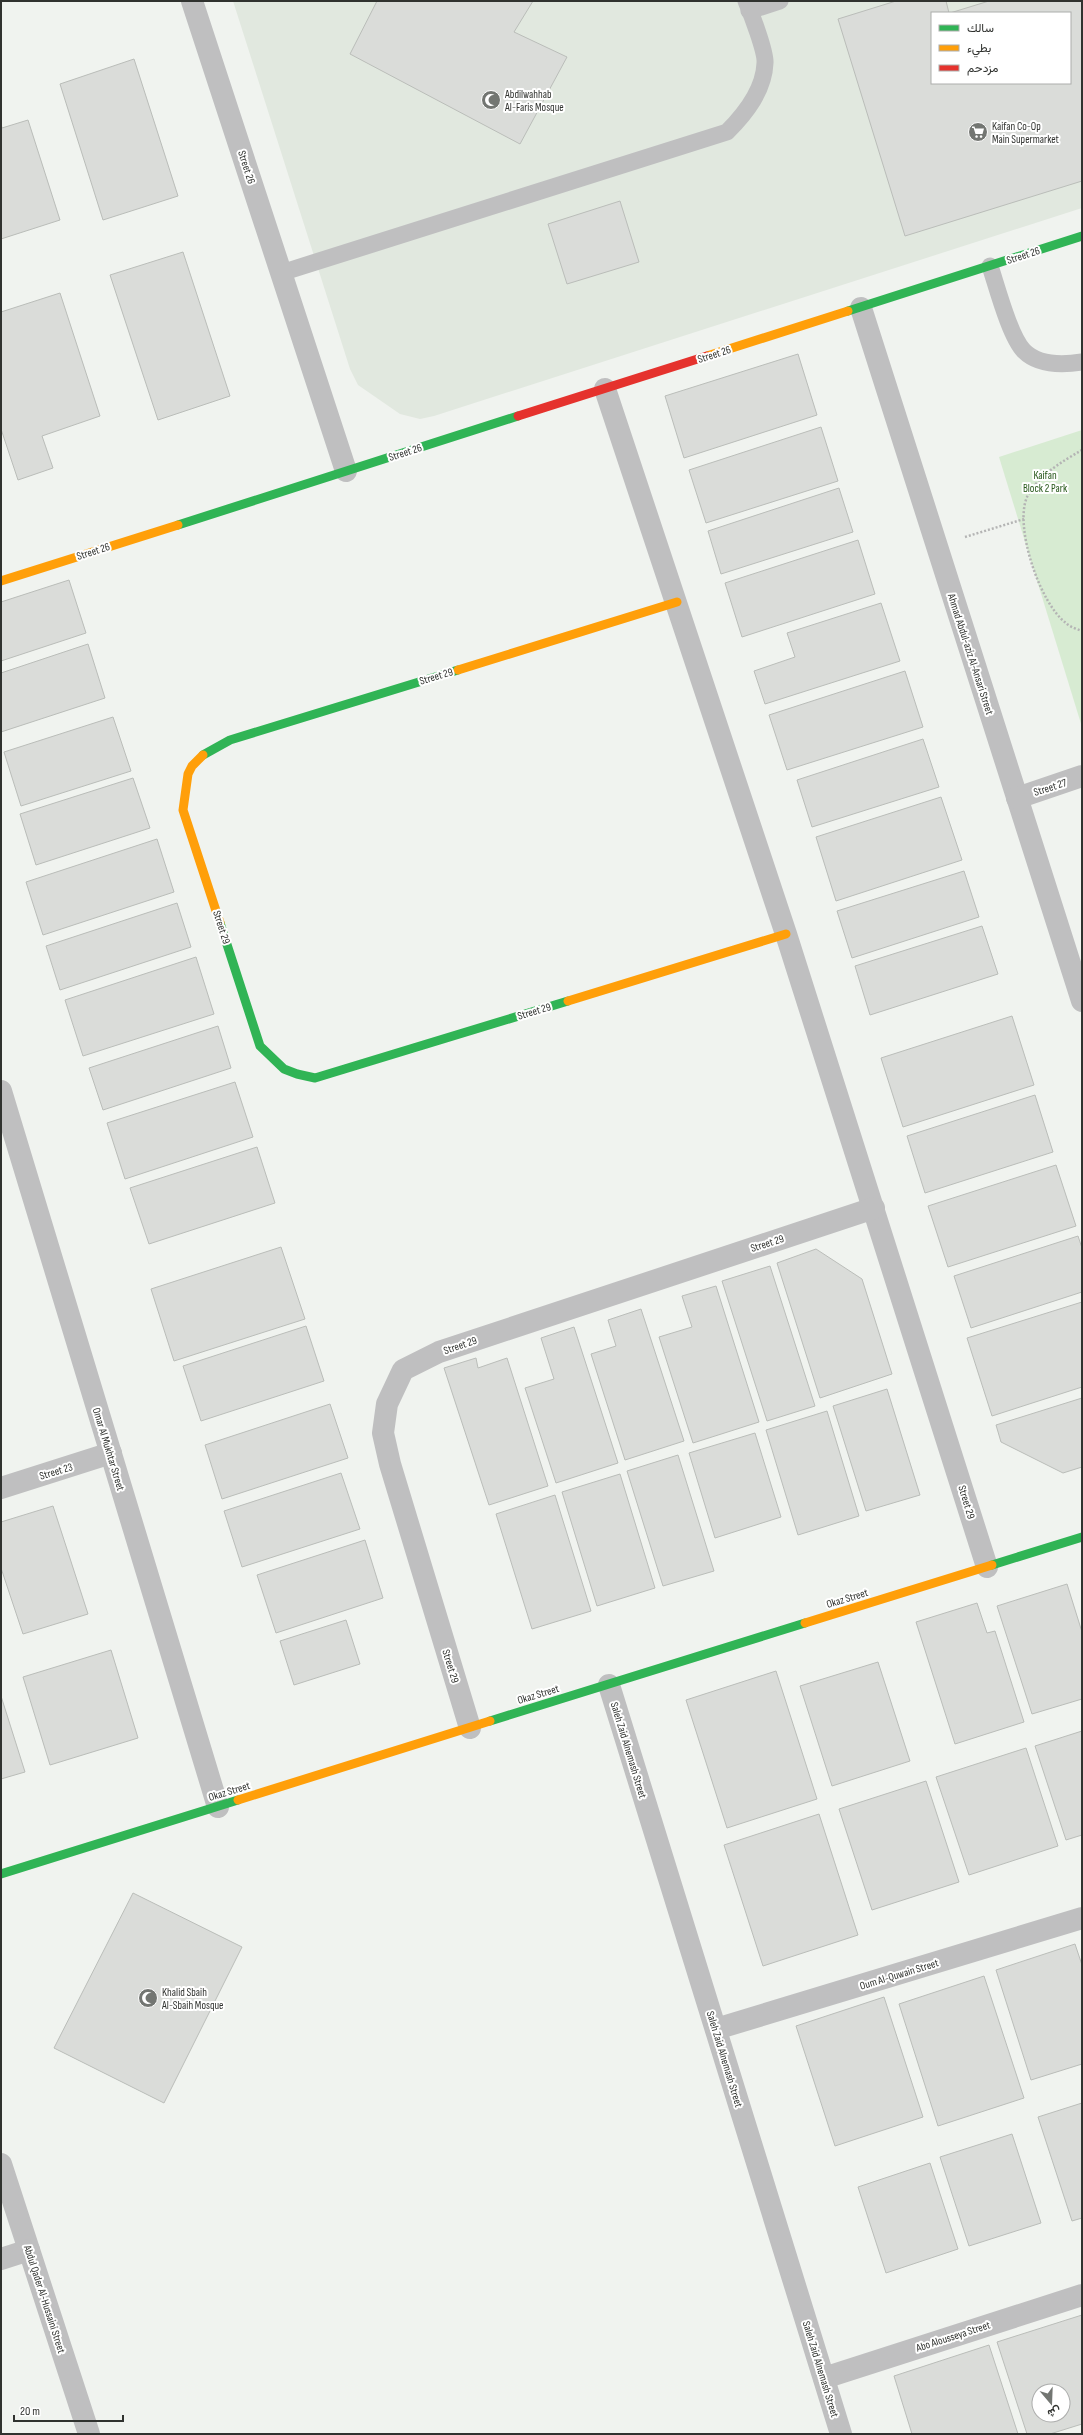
<svg xmlns="http://www.w3.org/2000/svg" width="1083" height="2435" font-family="'Sofia Sans Condensed',Vazirmatn,sans-serif">
<style>
.built{fill:#e1e8df;fill-rule:evenodd}
.green{fill:#d7ebd2}
.building{fill:#dadcd9;stroke:#babdb9;fill-rule:evenodd}
.lines{fill:none;stroke-linecap:round;stroke-linejoin:round}
.path{stroke:#b4b4b4;stroke-width:2.5;stroke-dasharray:2 2;stroke-linecap:butt}
.lane{stroke:#bfbfc0;stroke-width:17}
.street{stroke:#bfbfc0;stroke-width:22}
.fast{stroke:#30b455;stroke-width:9}
.slow{stroke:#ff9f0a;stroke-width:9}
.jam{stroke:#e5322d;stroke-width:9}
.labels{text-anchor:middle;stroke-width:4;stroke-linejoin:round;paint-order:stroke}
.poi-label{font-size:11px;fill:#30322f;stroke:#fff;text-anchor:start}
.street-label{font-size:11px;fill:#30322f;stroke:#fff}
.park-label{font-size:11px;fill:#265719;stroke:#fff}
</style>
<rect width="100%" height="100%" fill="#f0f3ef"/>
<path class="built" d="M233,1H1082V208L434,416L420,419L400,414L358,385L350,369ZM932,13H1070V83H932Z"/>
<path class="green" d="M1082,430V727L999,457Z"/>
<g class="building">
<path d="M377,1H533L514,32L567,57L520,144L350,54Z"/>
<path d="M896,1H946L949,13H932V83H1070V13H950L989,1H1082V181L905,236L838,19Z"/>
<path d="M134,59L178,196L103,220L60,84Z"/>
<path d="M28,120L60,220L1,239V124L2,128Z"/>
<path d="M620,201L639,262L567,284L548,224Z"/>
<path d="M183,252L230,396L158,420L110,275Z"/>
<path d="M60,293L100,416L42,436L53,468L18,480L1,429V312Z"/>
<path d="M798,354L817,415L684,458L665,396Z"/>
<path d="M821,427L838,481L706,523L689,470Z"/>
<path d="M839,488L853,532L721,574L708,531Z"/>
<path d="M858,540L875,594L742,637L725,583Z"/>
<path d="M69,580L86,633L1,661V602Z"/>
<path d="M881,603L900,661L765,704L754,671L795,657L787,633Z"/>
<path d="M88,644L105,698L1,732V673Z"/>
<path d="M905,671L923,727L787,770L769,715Z"/>
<path d="M113,717L131,771L21,806L4,752Z"/>
<path d="M923,739L939,787L812,827L797,780Z"/>
<path d="M133,778L150,828L36,865L20,814Z"/>
<path d="M941,797L962,860L836,901L816,837Z"/>
<path d="M157,839L174,892L43,935L26,882Z"/>
<path d="M964,871L979,917L852,958L837,911Z"/>
<path d="M177,903L191,947L60,990L46,946Z"/>
<path d="M982,926L998,974L870,1015L855,966Z"/>
<path d="M196,957L214,1014L83,1056L65,1000Z"/>
<path d="M1012,1016L1034,1085L903,1127L881,1058Z"/>
<path d="M218,1026L231,1068L103,1110L89,1068Z"/>
<path d="M235,1082L253,1137L125,1179L107,1123Z"/>
<path d="M1035,1095L1053,1152L925,1193L907,1136Z"/>
<path d="M257,1147L275,1203L149,1244L130,1188Z"/>
<path d="M1056,1165L1076,1226L948,1267L928,1206Z"/>
<path d="M1078,1236L1082,1248V1292L971,1328L954,1276Z"/>
<path d="M281,1247L305,1319L174,1361L151,1289Z"/>
<path d="M816,1249L862,1279L892,1374L820,1398L777,1263Z"/>
<path d="M770,1266L815,1406L767,1421L722,1281Z"/>
<path d="M716,1286L759,1422L693,1443L659,1337L692,1327L682,1296Z"/>
<path d="M1082,1302V1387L992,1416L967,1338Z"/>
<path d="M641,1309L684,1441L625,1460L591,1354L616,1346L608,1320Z"/>
<path d="M306,1326L324,1381L201,1421L183,1366Z"/>
<path d="M574,1327L618,1463L556,1483L525,1388L554,1379L541,1338Z"/>
<path d="M476,1358L478,1368L507,1358L548,1486L489,1505L444,1368Z"/>
<path d="M887,1389L920,1495L866,1511L833,1406Z"/>
<path d="M1082,1398V1467L1063,1473L1001,1442L996,1425Z"/>
<path d="M330,1404L348,1458L222,1499L205,1445Z"/>
<path d="M827,1411L859,1516L798,1535L766,1430Z"/>
<path d="M755,1433L781,1517L715,1538L689,1453Z"/>
<path d="M678,1455L714,1571L663,1586L627,1471Z"/>
<path d="M341,1473L360,1529L242,1567L224,1511Z"/>
<path d="M620,1474L655,1588L597,1606L562,1492Z"/>
<path d="M555,1495L591,1611L532,1629L496,1514Z"/>
<path d="M53,1506L88,1614L23,1634L1,1568V1522Z"/>
<path d="M365,1540L383,1598L276,1633L257,1575Z"/>
<path d="M1067,1584L1082,1632V1699L1032,1714L997,1606Z"/>
<path d="M977,1603L987,1633L995,1631L1024,1722L955,1744L916,1622Z"/>
<path d="M346,1620L360,1664L294,1685L280,1641Z"/>
<path d="M111,1650L138,1738L50,1765L23,1677Z"/>
<path d="M878,1662L910,1761L832,1786L800,1686Z"/>
<path d="M776,1671L817,1799L727,1828L686,1700Z"/>
<path d="M1,1696L25,1772L1,1779Z"/>
<path d="M1082,1731V1835L1066,1840L1035,1746Z"/>
<path d="M1026,1748L1058,1846L969,1875L936,1777Z"/>
<path d="M926,1781L959,1882L872,1910L839,1809Z"/>
<path d="M819,1814L858,1935L763,1966L724,1845Z"/>
<path d="M133,1893L242,1947L164,2103L54,2048Z"/>
<path d="M1075,1944L1082,1965V2064L1031,2080L996,1970Z"/>
<path d="M984,1976L1024,2098L938,2126L899,2004Z"/>
<path d="M884,1997L923,2117L835,2146L796,2026Z"/>
<path d="M1082,2103V2218L1072,2221L1038,2117Z"/>
<path d="M1012,2134L1041,2223L969,2246L940,2157Z"/>
<path d="M930,2163L958,2249L886,2273L858,2187Z"/>
<path d="M1082,2315V2424L1050,2434H1027L997,2342ZM1039,2391H1063V2415H1039Z"/>
<path d="M989,2345L1018,2434H912L894,2376Z"/>
</g>
<g class="lines">
<g class="path">
<path d="M1082,450C1063,461 1037,476 1027,497C1014,527 1040,604 1066,623C1070,627 1077,629 1082,631"/>
<path d="M965,537L1024,519"/>
</g>
<g class="lane">
<path d="M749,11L780,1"/>
<path d="M990,266C997,287 1010,337 1024,351C1039,366 1063,365 1082,362"/>
<path d="M281,273L727,132C746,113 764,90 765,63C766,52 751,13 746,1"/>
</g>
<g class="street">
<path d="M192,1L346,471"/>
<path d="M861,308L1082,1001"/>
<path d="M605,389L786,934L987,1567"/>
<path d="M1017,798L1082,776"/>
<path d="M1,1091L218,1807"/>
<path d="M1,1488L111,1453"/>
<path d="M609,1685L841,2434"/>
<path d="M470,1728L390,1464L383,1433L387,1404L403,1370L439,1352L874,1208"/>
<path d="M716,2029L1082,1918"/>
<path d="M1,2164L89,2434"/>
<path d="M1,2259L29,2250"/>
<path d="M824,2378L1082,2295"/>
</g>
<g class="fast">
<path d="M848,311L1082,236"/>
<path d="M178,525L518,416"/>
<path d="M203,755L230,740L458,670"/>
<path d="M220,923L260,1046L284,1069L297,1074L315,1078L568,1001"/>
<path d="M992,1565L1082,1537"/>
<path d="M490,1721L805,1623"/>
<path d="M1,1874L238,1800"/>
</g>
<g class="slow">
<path d="M707,356L848,311"/>
<path d="M1,581L178,525"/>
<path d="M458,670L677,602"/>
<path d="M203,755L192,766L188,774L183,810L220,923"/>
<path d="M568,1001L786,934"/>
<path d="M805,1623L992,1565"/>
<path d="M238,1800L490,1721"/>
</g>
<path class="jam" d="M518,416L707,356"/>
</g>
<defs>
<symbol id="mosque-disc" viewBox="-11 -11 22 22"><circle r="9.5" fill="#737672" stroke="#fff"/><path d="M3.5-4.9A6 6 0 1 0 3.5 4.9A5 5 0 1 1 3.5-4.9Z" fill="#fff"/></symbol>
<symbol id="supermarket-disc" viewBox="-11 -11 22 22"><circle r="9.5" fill="#737672" stroke="#fff"/><path d="M-6-5.5h2.5l.6 2H6L4.5 2H-2.5L-4.4-4H-6ZM-1.5 3.2a1.3 1.3 0 1 0 .1 0ZM3 3.2a1.3 1.3 0 1 0 .1 0Z" fill="#fff"/></symbol>
</defs>
<g fill-rule="evenodd">
<use href="#mosque-disc" x="480" y="89" width="22" height="22"/>
<use href="#supermarket-disc" x="967" y="121" width="22" height="22"/>
<use href="#mosque-disc" x="137" y="1987" width="22" height="22"/>
</g>
<g class="labels">
<g class="poi-label">
<text x="505" y="98">Abdilwahhab<tspan x="505" dy="13">Al-Faris Mosque</tspan></text>
<text x="992" y="130">Kaifan Co-Op<tspan x="992" dy="13">Main Supermarket</tspan></text>
<text x="162" y="1996">Khalid Sbaih<tspan x="162" dy="13">Al-Sbaih Mosque</tspan></text>
</g>
<g class="street-label">
<text transform="translate(247 167) rotate(72)" y="4">Street 26</text>
<text transform="translate(1023 255) rotate(-18)" y="4">Street 26</text>
<text transform="translate(714 354) rotate(-18)" y="4">Street 26</text>
<text transform="translate(405 452) rotate(-18)" y="4">Street 26</text>
<text transform="translate(93 551) rotate(-18)" y="4">Street 26</text>
<text transform="translate(971 654) rotate(72)" y="4">Ahmad Abdul-aziz Al-Ansari Street</text>
<text transform="translate(436 676) rotate(-17)" y="4">Street 29</text>
<text transform="translate(1050 787) rotate(-18)" y="4">Street 27</text>
<text transform="translate(222 927) rotate(72)" y="4">Street 29</text>
<text transform="translate(534 1011) rotate(-17)" y="4">Street 29</text>
<text transform="translate(767 1243) rotate(-18)" y="4">Street 29</text>
<text transform="translate(460 1345) rotate(-19)" y="4">Street 29</text>
<text transform="translate(109 1449) rotate(73)" y="4">Omar Al Mukhtar Street</text>
<text transform="translate(56 1471) rotate(-17)" y="4">Street 23</text>
<text transform="translate(967 1502) rotate(73)" y="4">Street 29</text>
<text transform="translate(847 1598) rotate(-17)" y="4">Okaz Street</text>
<text transform="translate(451 1666) rotate(73)" y="4">Street 29</text>
<text transform="translate(538 1694) rotate(-17)" y="4">Okaz Street</text>
<text transform="translate(629 1750) rotate(73)" y="4">Saleh Zaid Alnemash Street</text>
<text transform="translate(229 1791) rotate(-17)" y="4">Okaz Street</text>
<text transform="translate(899 1974) rotate(-17)" y="4">Oum Al-Quwain Street</text>
<text transform="translate(725 2059) rotate(73)" y="4">Saleh Zaid Alnemash Street</text>
<text transform="translate(45 2299) rotate(72)" y="4">Abdul Qader Al-Hussaini Street</text>
<text transform="translate(953 2336) rotate(-18)" y="4">Abo Alousseya Street</text>
<text transform="translate(821 2369) rotate(73)" y="4">Saleh Zaid Alnemash Street</text>
</g>
<g class="park-label">
<text x="1045" y="479">Kaifan<tspan x="1045" dy="13">Block 2 Park</tspan></text>
</g>
</g>
<rect width="1083" height="2435" fill="none" stroke="#30322f" stroke-width="4"/>
<rect x="931" y="12" width="140" height="72" fill="#ffffff" stroke="#acadac"/>
<rect x="939" y="25" width="20" height="6" fill="#30b455" stroke="#acadac"/>
<text x="967" y="32" font-size="12" fill="#30322f">سالك</text>
<rect x="939" y="45" width="20" height="6" fill="#ff9f0a" stroke="#acadac"/>
<text x="967" y="52" font-size="12" fill="#30322f">بطيء</text>
<rect x="939" y="65" width="20" height="6" fill="#e5322d" stroke="#acadac"/>
<text x="967" y="72" font-size="12" fill="#30322f">مزدحم</text>
<g transform="translate(1051 2403) rotate(161)"><circle r="19" fill="#ffffff" stroke="#acadac"/>
<path d="M0-3L7 15L0 10L-7 15Z" fill="#737672"/>
<text y="-6" font-size="11" font-weight="bold" text-anchor="middle" fill="#30322f">ش</text>
</g>
<path d="M14 2415v6h109v-6" fill="none" stroke="#30322f" stroke-width="2"/>
<text x="20" y="2415" font-size="12" fill="#30322f" stroke="#ffffff" stroke-width="3" paint-order="stroke">20 m</text>
</svg>
